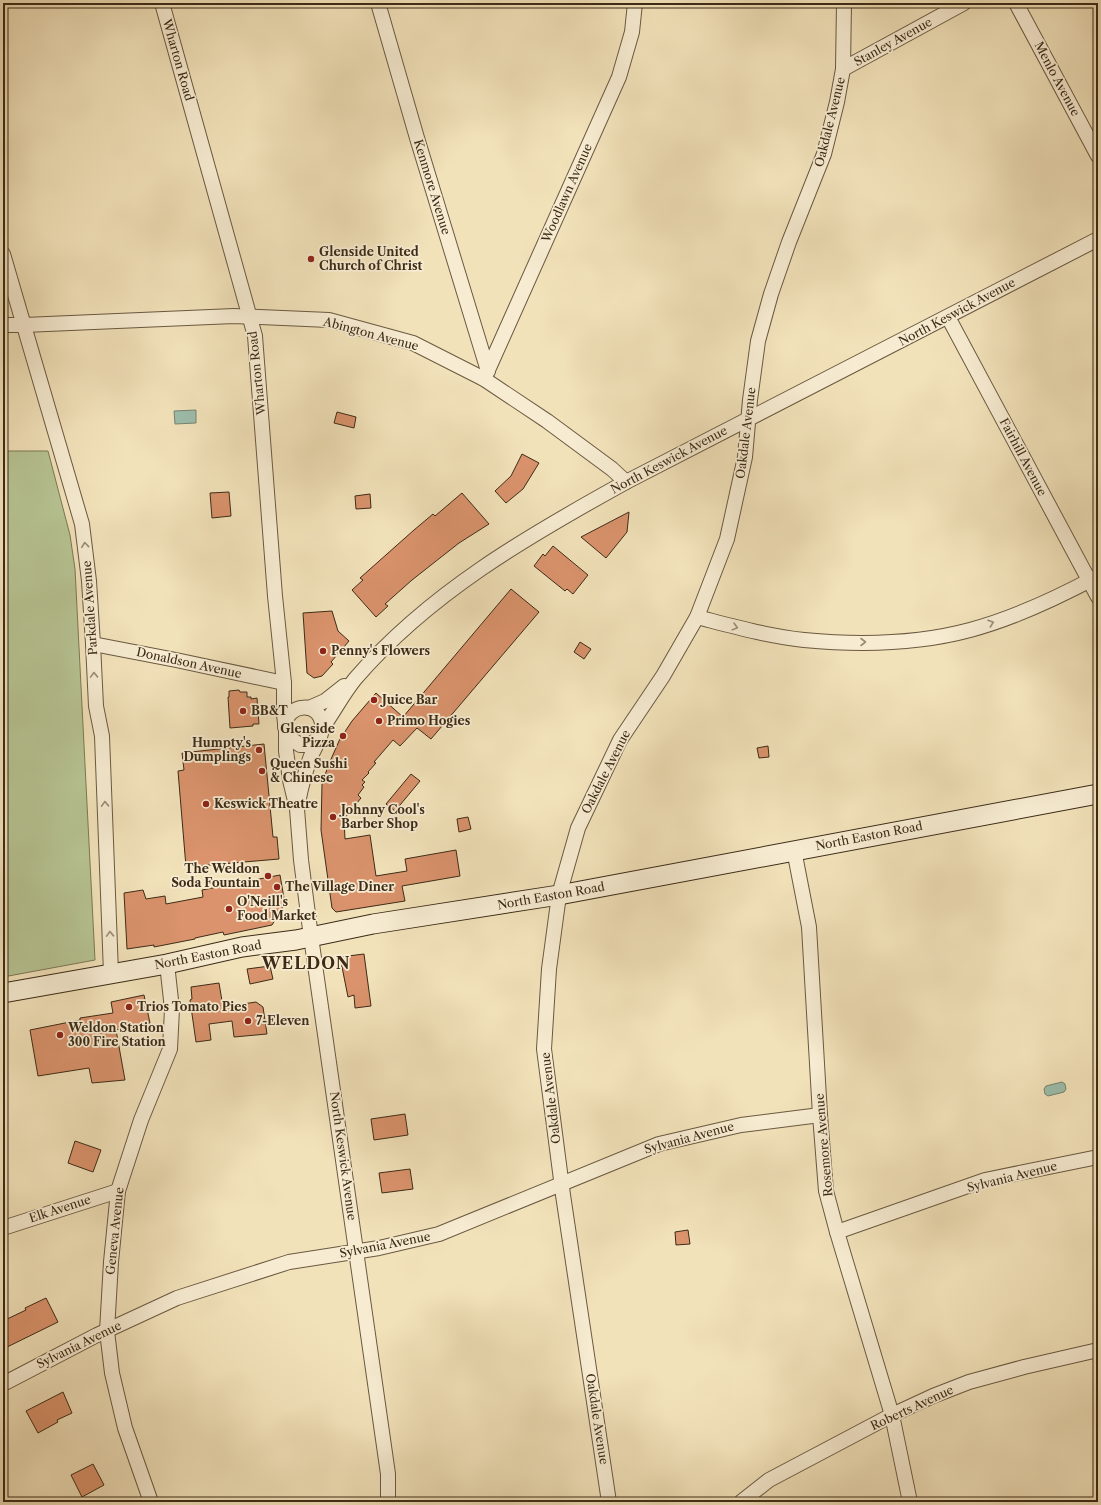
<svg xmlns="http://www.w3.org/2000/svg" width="1101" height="1505" font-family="'Libre Caslon Text',serif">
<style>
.green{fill:#b7c493;stroke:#7a7855}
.water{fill:#9cbeac;stroke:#768370}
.building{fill:#da936c;stroke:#3c2b17}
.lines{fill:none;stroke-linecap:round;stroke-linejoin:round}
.street-casing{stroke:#6a5940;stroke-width:16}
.secondary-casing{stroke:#3c2b17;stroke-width:21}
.street{stroke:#f7ecd2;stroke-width:14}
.secondary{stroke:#f7ecd2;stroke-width:19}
.oneway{stroke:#9a8c74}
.poi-dot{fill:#8f2418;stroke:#f7ecd2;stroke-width:1.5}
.labels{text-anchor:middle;stroke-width:3.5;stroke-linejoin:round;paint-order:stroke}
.street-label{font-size:12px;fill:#3c2b17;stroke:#f7ecd2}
.poi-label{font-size:12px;font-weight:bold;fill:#3c2b17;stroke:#f7ecd2;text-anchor:start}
.district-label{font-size:16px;font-weight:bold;letter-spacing:1px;fill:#3c2b17;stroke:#f7ecd2}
</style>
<rect width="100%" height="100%" fill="#f2e2ba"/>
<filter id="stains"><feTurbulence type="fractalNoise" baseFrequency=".005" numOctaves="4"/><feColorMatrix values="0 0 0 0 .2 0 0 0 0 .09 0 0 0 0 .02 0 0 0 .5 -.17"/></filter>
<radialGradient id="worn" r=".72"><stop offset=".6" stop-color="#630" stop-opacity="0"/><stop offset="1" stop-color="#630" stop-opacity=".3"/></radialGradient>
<path class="green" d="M3,451H48L70,535L75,569L95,960L3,977Z"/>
<g class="water">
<path d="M196,410V423L175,424L174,411Z"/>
<path d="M1062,1082L1065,1084L1066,1089L1064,1092L1048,1096L1045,1094L1044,1089L1046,1086Z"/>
</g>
<g class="building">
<path d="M337,412L356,417L354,428L334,423Z"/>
<path d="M522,454L539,463L523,489L506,503L495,491L511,476Z"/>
<path d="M229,492L231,516L212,518L210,493Z"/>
<path d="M462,493L489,524L459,543L412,580L385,604L388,606L376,617L352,590L363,580L360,578L414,530L433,514L435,516Z"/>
<path d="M370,494L371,508L356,509L355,496Z"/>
<path d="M629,512L627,532L606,558L581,537Z"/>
<path d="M553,546L588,575L573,594L567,589L565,591L534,566L543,554L545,556Z"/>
<path d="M511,589L539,612L431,739L417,728L400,746L393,740L374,762L376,763L368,772L369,773L362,780L365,782L362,785L364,787L358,795L361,798L344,819L345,839L370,835L376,876L407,871L405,859L456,850L460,876L402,886L405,901L336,912L332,908L321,830L322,784L328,766L343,732L344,733L352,721L376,693L403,717Z"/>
<path d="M332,611L338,631L349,641L331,662L333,664L322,676L314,678L307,673L303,613Z"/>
<path d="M580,642L591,649L584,659L574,652Z"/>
<path d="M239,690L240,692H247V697H251V699L257,698L259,724H253V726L230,728L228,697H229V691Z"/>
<path d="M264,744L273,837H277L279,859L186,867L178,771L184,770L182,753Z"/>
<path d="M768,746L769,757L759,758L757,748Z"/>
<path d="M411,774L420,781L395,811L386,804Z"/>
<path d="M468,817L471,829L459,832L457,819Z"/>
<path d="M280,875L285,904L272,925L224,935L223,932L195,938V939L154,947V945L127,949L124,893L143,890L146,899L165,896L166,904L203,897L202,890Z"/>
<path d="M364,954L371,1006L355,1008L354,995L348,997L340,957Z"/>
<path d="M270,966L273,979L250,984L247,969Z"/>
<path d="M219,983L223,1007L256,1002L263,1007L267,1034L234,1037L232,1021L209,1024L211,1040L196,1042L190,1000L192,999L191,987Z"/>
<path d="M144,995L150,1023L116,1030L125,1080L92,1083L89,1068L38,1076L30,1030L80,1020V1018L113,1013L111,1002Z"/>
<path d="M405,1114L408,1135L374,1140L371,1119Z"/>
<path d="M75,1141L101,1150L93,1172L68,1163Z"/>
<path d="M410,1169L413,1189L382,1193L379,1173Z"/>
<path d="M688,1230L690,1244L676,1245L675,1232Z"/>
<path d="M46,1298L58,1322L3,1349V1321L26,1310L25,1308Z"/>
<path d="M63,1392L72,1413L57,1420L58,1422L38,1433L26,1411Z"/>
<path d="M93,1464L104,1485L82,1497L71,1475Z"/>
</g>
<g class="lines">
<defs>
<g id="street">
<path d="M162,3L255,336L275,596L284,683V715L286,731L290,738L300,745H308L313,743L320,736"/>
<path d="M378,3L417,138L488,371"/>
<path d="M1016,3L1098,156"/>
<path d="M843,69L964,3"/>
<path d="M3,254L82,524L89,581L93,644L96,706L102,736L111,973"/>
<path d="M948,317L1098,597"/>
<path d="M3,325H24L234,316L329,320L413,343L484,379L547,421L612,469L626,482"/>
<path d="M484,379L619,77L632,32L635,3"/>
<path d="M697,617C732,626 767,636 804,640C857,645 918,644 970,630C1015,618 1057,598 1098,576"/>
<path d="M93,644L176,660L284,683"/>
<path d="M309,708L325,701L344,686"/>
<path d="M285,727C286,702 321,701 322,725C323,735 315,747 311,756C305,772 301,787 298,803"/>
<path d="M323,727C334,711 343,694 355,679C429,593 528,536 626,482L1098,239"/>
<path d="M286,733V751L290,780L297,809L301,860L311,937L388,1474V1502"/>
<path d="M794,850L809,927L820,1115L826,1191L837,1232L892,1415L910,1502"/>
<path d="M3,1228L118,1191"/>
<path d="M837,1232L985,1180L1098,1157"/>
<path d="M3,1384L97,1335L177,1298L289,1262L379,1248L439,1234L659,1144L741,1125L820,1115"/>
<path d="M151,1502L125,1428L112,1373L107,1331L111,1262L118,1191L141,1120L170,1049L172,1009L167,964"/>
<path d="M609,1502L563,1195L544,1049L549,969L559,895L578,828L620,740L663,676L697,617L727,539L745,457L750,400L758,341L771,294L789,242L824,154L837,102L843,69L844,3"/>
<path d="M741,1502L769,1480L892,1415L933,1396L969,1382L1024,1367L1098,1350"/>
</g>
<path id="secondary" d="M3,993L167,964L242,947L296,940L373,924L559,895L1098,794"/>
</defs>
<use href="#street" class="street-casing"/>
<use href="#secondary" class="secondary-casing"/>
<use href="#street" class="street"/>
<use href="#secondary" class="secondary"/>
</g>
<defs><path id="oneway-chevron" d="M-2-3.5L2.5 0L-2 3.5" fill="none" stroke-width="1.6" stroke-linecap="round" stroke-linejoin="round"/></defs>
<g class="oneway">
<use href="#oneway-chevron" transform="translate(85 545) rotate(-96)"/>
<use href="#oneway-chevron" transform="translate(991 623) rotate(-19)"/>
<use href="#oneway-chevron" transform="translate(735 627) rotate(15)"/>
<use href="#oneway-chevron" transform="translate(863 642)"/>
<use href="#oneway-chevron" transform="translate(94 675) rotate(-92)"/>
<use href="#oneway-chevron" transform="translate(105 804) rotate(-92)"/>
<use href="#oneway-chevron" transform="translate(110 934) rotate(-92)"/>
</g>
<g class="poi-dot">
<circle cx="311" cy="259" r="4"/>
<circle cx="323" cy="651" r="4"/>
<circle cx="374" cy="700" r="4"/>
<circle cx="243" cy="711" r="4"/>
<circle cx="379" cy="721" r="4"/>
<circle cx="343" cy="736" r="4"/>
<circle cx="259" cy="750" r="4"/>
<circle cx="262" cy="771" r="4"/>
<circle cx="206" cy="804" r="4"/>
<circle cx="333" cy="817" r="4"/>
<circle cx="268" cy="876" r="4"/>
<circle cx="277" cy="887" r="4"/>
<circle cx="229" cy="909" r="4"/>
<circle cx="129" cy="1007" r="4"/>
<circle cx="248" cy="1021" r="4"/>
<circle cx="60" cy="1035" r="4"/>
</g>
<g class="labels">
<g class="street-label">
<text transform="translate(893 42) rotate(-29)" y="4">Stanley Avenue</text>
<text transform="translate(178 60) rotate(74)" y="4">Wharton Road</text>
<text transform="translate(1057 79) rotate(62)" y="4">Menlo Avenue</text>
<text transform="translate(830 122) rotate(-76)" y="4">Oakdale Avenue</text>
<text transform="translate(432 187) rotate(73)" y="4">Kenmore Avenue</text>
<text transform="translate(567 193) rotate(-66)" y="4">Woodlawn Avenue</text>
<text transform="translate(957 312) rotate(-28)" y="4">North Keswick Avenue</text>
<text transform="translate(371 334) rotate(15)" y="4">Abington Avenue</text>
<text transform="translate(257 373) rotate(-96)" y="4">Wharton Road</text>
<text transform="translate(746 433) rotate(-83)" y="4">Oakdale Avenue</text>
<text transform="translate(1023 457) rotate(62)" y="4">Fairhill Avenue</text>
<text transform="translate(669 460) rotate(-28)" y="4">North Keswick Avenue</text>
<text transform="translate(90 608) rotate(-94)" y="4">Parkdale Avenue</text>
<text transform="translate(189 663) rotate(12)" y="4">Donaldson Avenue</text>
<text transform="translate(606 772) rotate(-63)" y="4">Oakdale Avenue</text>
<text transform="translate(869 836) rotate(-11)" y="4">North Easton Road</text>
<text transform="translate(551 896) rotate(-10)" y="4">North Easton Road</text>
<text transform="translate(208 955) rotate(-11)" y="4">North Easton Road</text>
<text transform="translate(551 1098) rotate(-97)" y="4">Oakdale Avenue</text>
<text transform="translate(689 1138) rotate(-15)" y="4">Sylvania Avenue</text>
<text transform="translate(824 1145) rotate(-95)" y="4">Rosemore Avenue</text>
<text transform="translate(343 1156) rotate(82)" y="4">North Keswick Avenue</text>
<text transform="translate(1012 1177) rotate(-14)" y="4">Sylvania Avenue</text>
<text transform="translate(60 1209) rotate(-18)" y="4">Elk Avenue</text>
<text transform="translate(115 1231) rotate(-84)" y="4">Geneva Avenue</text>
<text transform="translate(385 1245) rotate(-11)" y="4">Sylvania Avenue</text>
<text transform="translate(79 1345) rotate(-26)" y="4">Sylvania Avenue</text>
<text transform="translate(912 1408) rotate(-25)" y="4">Roberts Avenue</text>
<text transform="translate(597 1419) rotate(81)" y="4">Oakdale Avenue</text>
</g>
<g class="poi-label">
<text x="319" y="256">Glenside United<tspan x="319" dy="14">Church of Christ</tspan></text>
<text x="331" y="655">Penny's Flowers</text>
<text x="382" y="704">Juice Bar</text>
<text x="251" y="715">BB&amp;T</text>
<text x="387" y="725">Primo Hogies</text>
<text x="335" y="733" text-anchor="end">Glenside<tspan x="335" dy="14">Pizza</tspan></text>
<text x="251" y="747" text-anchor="end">Humpty's<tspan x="251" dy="14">Dumplings</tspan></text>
<text x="270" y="768">Queen Sushi<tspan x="270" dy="14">&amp; Chinese</tspan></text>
<text x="214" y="808">Keswick Theatre</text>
<text x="341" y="814">Johnny Cool's<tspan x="341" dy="14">Barber Shop</tspan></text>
<text x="260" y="873" text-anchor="end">The Weldon<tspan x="260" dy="14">Soda Fountain</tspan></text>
<text x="285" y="891">The Village Diner</text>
<text x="237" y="906">O'Neill's<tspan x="237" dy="14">Food Market</tspan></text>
<text x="137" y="1011">Trios Tomato Pies</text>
<text x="256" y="1025">7-Eleven</text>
<text x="68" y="1032">Weldon Station<tspan x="68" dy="14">300 Fire Station</tspan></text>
</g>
<g class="district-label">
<text x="306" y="969">WELDON</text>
</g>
</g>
<rect width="1101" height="1505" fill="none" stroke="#f2e2ba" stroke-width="16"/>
<rect x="4" y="4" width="1093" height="1497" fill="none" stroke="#3c2b17" stroke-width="2"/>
<rect x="8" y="8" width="1085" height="1489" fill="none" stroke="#3c2b17"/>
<rect width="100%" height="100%" filter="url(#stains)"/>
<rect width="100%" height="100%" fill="url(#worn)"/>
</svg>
